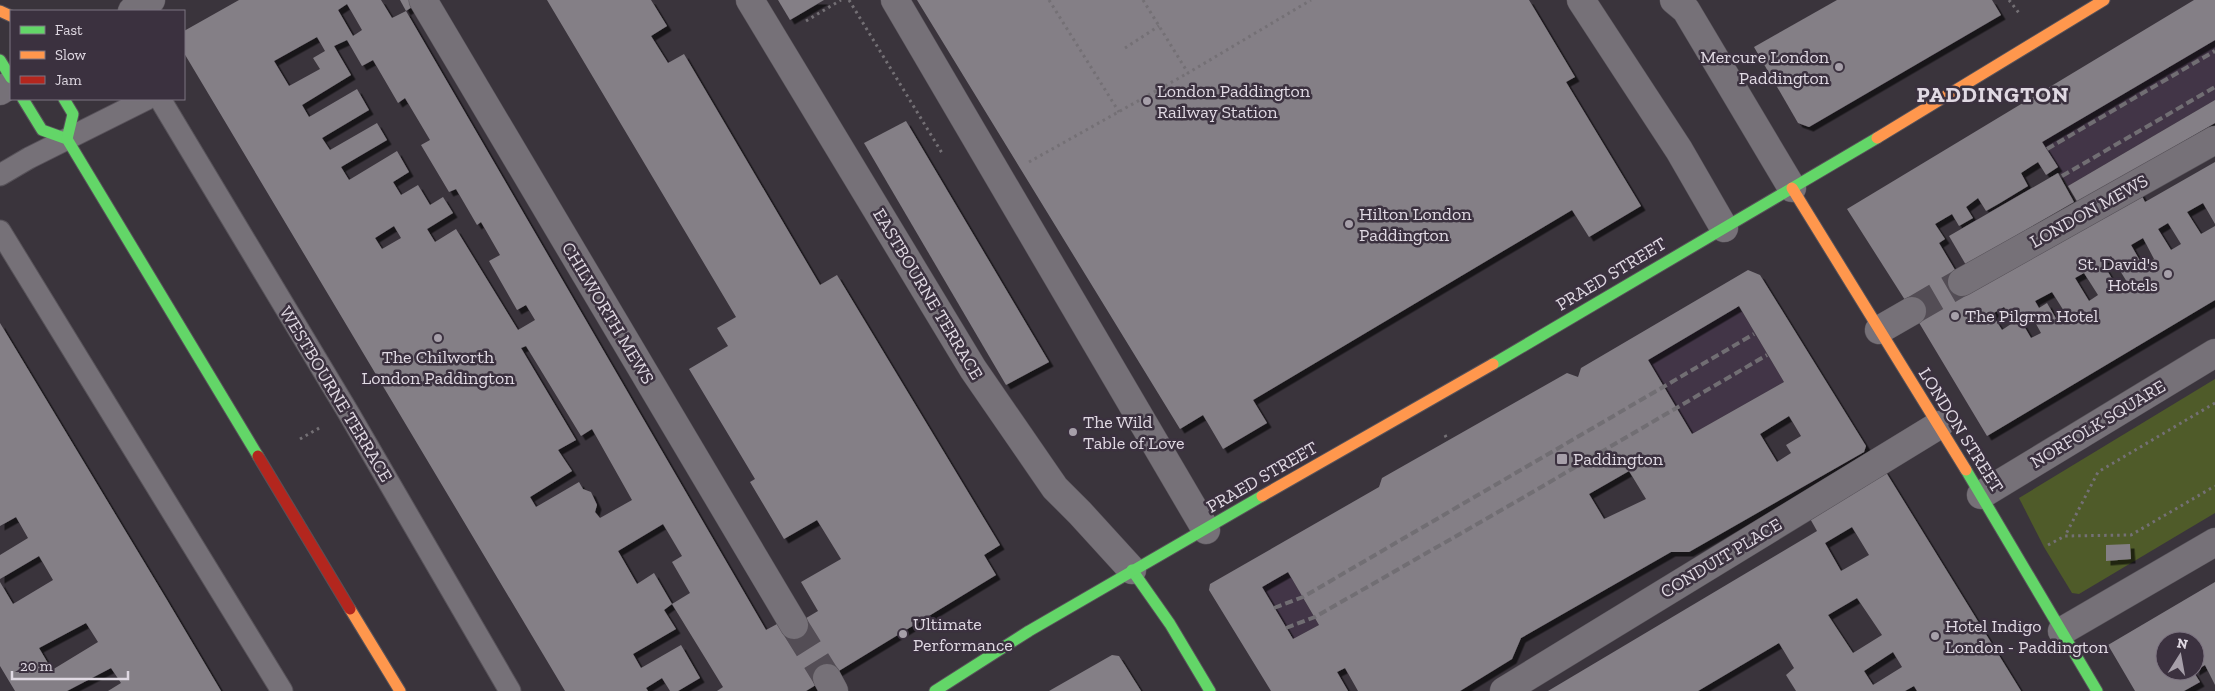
<svg xmlns="http://www.w3.org/2000/svg" width="2215" height="691" font-family="'Zilla Slab',serif">
<style>
.built{fill:#423547}
.green{fill:#4f5b29}
.building{fill:#847f86;fill-rule:evenodd;filter:url(#shadow)}
.lines{fill:none;stroke-linecap:round;stroke-linejoin:round}
.street-tunnel{stroke:#534d55;stroke-width:28;stroke-dasharray:28 14;stroke-linecap:butt}
.lane-casing{stroke:#575259;stroke-width:23}
.street-casing{stroke:#575259;stroke-width:29}
.fast-casing{stroke:#575259;stroke-width:13}
.slow-casing{stroke:#575259;stroke-width:13}
.jam-casing{stroke:#575259;stroke-width:13}
.path{stroke:#747075;stroke-width:3;stroke-dasharray:2.5 4;stroke-linecap:butt}
.lane{stroke:#767178;stroke-width:21}
.street{stroke:#767178;stroke-width:28}
.fast{stroke:#63d668;stroke-width:11}
.slow{stroke:#ff974d;stroke-width:11}
.jam{stroke:#b3261e;stroke-width:11}
.rail{stroke:#716e73;stroke-width:4;stroke-dasharray:8 4;stroke-linecap:butt}
.poi-dot{fill:#a69fa9;stroke:#3b313f;stroke-width:2}
.labels{text-anchor:middle;stroke-width:5;stroke-linejoin:round;paint-order:stroke}
.poi-label{font-size:18px;fill:#e0d9e3;stroke:#3b313f;text-anchor:start}
.street-label{font-size:18px;fill:#e0d9e3;stroke:#3b313f}
.district-label{font-size:22px;font-weight:bold;letter-spacing:1px;fill:#e0d9e3;stroke:#3b313f}
</style>
<defs>
<filter id="shadow"><feDropShadow dx="4.5" dy="4.5" stdDeviation="0" flood-color="#0009"/></filter>
</defs>
<rect width="100%" height="100%" fill="#3a343c"/>
<g class="built">
<path d="M2215,40V100L2068,186L2042,142Z"/>
<path d="M1739,306L1784,382L1692,434L1648,360Z"/>
<path d="M1288,572L1319,625L1293,639L1262,587Z"/>
</g>
<path class="green" d="M2215,379V513L2079,594L2072,593L2044,547L2019,498Z"/>
<g class="building">
<path d="M239,0H381L392,18L406,11L766,630L777,624L790,644L794,641L786,630L818,611L801,582L841,559L817,520L784,539L750,482L755,479L689,369L728,346L717,328L736,317L547,0H651L667,26L651,36L668,63L684,54L820,285L837,275L1000,545L984,555L996,575L806,691H717L723,687L672,604L664,610L676,629L633,654L641,668L681,645L700,678L678,691H670L662,678L646,688L648,691H565L184,53V31ZM347,4L362,30L353,36L338,10ZM317,37L325,51L313,58L320,69L289,86L274,61ZM347,40L362,66L373,60L398,103L405,98L430,140L421,145L449,192L456,189L477,225L481,222L500,255L489,261L517,310L526,305L535,320L518,330L456,229L435,242L427,229L453,213L443,197L430,205L418,185L401,195L393,182L409,172L397,151L349,180L341,167L387,140L377,123L330,150L322,138L369,110L357,89L309,117L302,105L351,75L334,46ZM394,226L401,238L382,249L375,238ZM526,346L581,436L592,429L632,500L600,518L595,512L597,505L591,492L583,489L579,482L536,507L530,497L572,471L558,450L576,440L521,348ZM663,524L682,556L672,562L690,593L672,604L654,573L637,584L618,551Z"/>
<path d="M400,0H412L415,5L406,11Z"/>
<path d="M778,0H824L790,20Z"/>
<path d="M917,0H1529L1575,77L1566,82L1641,206L1589,237L1572,210L1253,400L1267,423L1223,449L1203,415L1180,429Z"/>
<path d="M1837,0H1992L2001,15L1809,127L1798,123L1754,47Z"/>
<path d="M2194,0H2215V40L2042,142L2058,167L2046,175L2038,162L2021,173L2028,186L2000,203L1986,211L1978,198L1966,207L1973,218L1959,226L1952,214L1935,224L1945,239L1939,243L1967,290L2140,192L2145,202L2215,162V224L2203,203L2187,212L2201,234L2215,226V300L1987,436L1912,311L1847,209ZM2168,223L2181,244L2171,250L2158,229ZM2143,238L2154,259L2143,266L2131,245ZM2111,256L2127,282L2117,287L2102,262ZM2084,273L2098,295L2089,301L2075,278ZM2052,292L2067,316L2058,322L2047,303L2039,308L2035,301ZM2004,307L2014,322L2002,330L1992,314ZM2030,313L2041,333L2031,338L2020,319Z"/>
<path d="M2215,100V123L2078,203L2068,186Z"/>
<path d="M906,121L1049,362L1006,385L864,143Z"/>
<path d="M2058,173L2074,202L1966,265L1949,236Z"/>
<path d="M1748,270L1760,275L1866,446L1864,452L1689,552H1671L1521,638L1512,659L1460,691H1358L1345,668L1337,672L1348,691H1271L1209,590L1210,584L1379,487L1382,478L1567,373L1578,377L1581,368ZM1739,306L1784,382L1692,434L1648,360ZM1789,416L1801,436L1786,445L1791,453L1777,462L1760,434ZM1629,471L1646,499L1604,519L1589,494ZM1288,572L1319,625L1293,639L1262,587Z"/>
<path d="M0,323L167,600L221,691H108L121,683L111,668L67,691H15L0,666V582L13,604L53,580L39,556L0,579V555L28,538L16,517L0,526ZM86,623L98,642L52,670L39,648Z"/>
<path d="M1884,469L2021,691H1917L1914,686L1905,691H1796L1786,675L1794,668L1779,643L1698,691H1548L1817,531L1808,515ZM1852,527L1869,555L1841,571L1825,543ZM1857,598L1882,635L1853,653L1828,615ZM1893,652L1902,667L1873,685L1864,671Z"/>
<path d="M2130,544L2131,559L2106,561V545Z"/>
<path d="M2215,582V685L2205,665L2195,671V641H2165V671H2193L2200,682L2184,691H2135L2108,645Z"/>
<path d="M1112,655L1119,656L1141,691H1049Z"/>
</g>
<g class="lines">
<g class="street-tunnel">
<path d="M1912,311L1962,282"/>
<path d="M794,625L827,678"/>
</g>
<defs>
<g id="lane">
<path d="M160,99L348,412L510,691"/>
<path d="M0,175L29,158L147,99"/>
<path d="M0,231L282,691"/>
</g>
<g id="street">
<path d="M423,0L794,625"/>
<path d="M750,0L973,369L1055,488L1080,513L1132,570"/>
<path d="M895,0L1206,530"/>
<path d="M1581,0L1679,150L1724,228"/>
<path d="M1674,0L1686,10L1792,188"/>
<path d="M132,11L151,0"/>
<path d="M0,91L11,84"/>
<path d="M1962,282L2215,140"/>
<path d="M1879,330L1912,311"/>
<path d="M1981,495L2215,353"/>
<path d="M2062,631L2215,542"/>
<path d="M827,678L834,691"/>
<path d="M1504,691L1939,425"/>
</g>
<g id="fast">
<path d="M0,60L11,78"/>
<path d="M23,99L42,130L67,139L258,456"/>
<path d="M64,99L73,114L67,139"/>
<path d="M1493,364L1877,138"/>
<path d="M1966,470L2097,691"/>
<path d="M1132,570L1170,624L1210,691"/>
<path d="M935,691L1029,631L1262,496"/>
</g>
<g id="slow">
<path d="M0,11L11,16"/>
<path d="M1877,138L2104,0"/>
<path d="M1792,188L1966,470"/>
<path d="M1262,496L1493,364"/>
<path d="M350,609L400,691"/>
</g>
<path id="jam" d="M258,456L350,609"/>
</defs>
<use href="#lane" class="lane-casing"/>
<use href="#street" class="street-casing"/>
<use href="#fast" class="fast-casing"/>
<use href="#slow" class="slow-casing"/>
<use href="#jam" class="jam-casing"/>
<g class="path">
<path d="M849,0L942,153"/>
<path d="M1049,0L1119,112"/>
<path d="M1143,0L1188,73L1311,0"/>
<path d="M2009,0L2019,13"/>
<path d="M806,21L841,0"/>
<path d="M1125,48L1159,26"/>
<path d="M1029,162L1188,73"/>
<path d="M2215,403L2098,472L2065,536L2131,535L2215,486"/>
<path d="M1445,435L1448,441"/>
<path d="M300,439L321,427"/>
<path d="M2048,545L2065,536"/>
</g>
<use href="#lane" class="lane"/>
<use href="#street" class="street"/>
<use href="#fast" class="fast"/>
<use href="#slow" class="slow"/>
<use href="#jam" class="jam"/>
<g class="rail">
<path d="M2047,149L2215,51"/>
<path d="M2062,176L2215,87"/>
<path d="M1274,608L1303,597L1754,334"/>
<path d="M1286,628L1315,617L1519,500L1767,355"/>
</g>
</g>
<g class="poi-dot">
<circle cx="1839" cy="67" r="5"/>
<circle cx="1147" cy="101" r="5"/>
<circle cx="1349" cy="224" r="5"/>
<circle cx="2168" cy="274" r="5"/>
<circle cx="1955" cy="316" r="5"/>
<circle cx="438" cy="338" r="5"/>
<circle cx="1073" cy="432" r="5"/>
<rect x="1556" y="453" width="12" height="12" rx="2.5"/>
<circle cx="903" cy="634" r="5"/>
<circle cx="1935" cy="636" r="5"/>
</g>
<g class="labels">
<g class="poi-label">
<text x="1829" y="63" text-anchor="end">Mercure London<tspan x="1829" dy="21">Paddington</tspan></text>
<text x="1157" y="97">London Paddington<tspan x="1157" dy="21">Railway Station</tspan></text>
<text x="1359" y="220">Hilton London<tspan x="1359" dy="21">Paddington</tspan></text>
<text x="2158" y="270" text-anchor="end">St. David's<tspan x="2158" dy="21">Hotels</tspan></text>
<text x="1965" y="322">The Pilgrm Hotel</text>
<text x="438" y="363" text-anchor="middle">The Chilworth<tspan x="438" dy="21">London Paddington</tspan></text>
<text x="1083" y="428">The Wild<tspan x="1083" dy="21">Table of Love</tspan></text>
<text x="1573" y="465">Paddington</text>
<text x="913" y="630">Ultimate<tspan x="913" dy="21">Performance</tspan></text>
<text x="1945" y="632">Hotel Indigo<tspan x="1945" dy="21">London - Paddington</tspan></text>
</g>
<g class="street-label">
<text transform="translate(2089 211) rotate(-29)" y="6">LONDON MEWS</text>
<text transform="translate(1611 274) rotate(-31)" y="6">PRAED STREET</text>
<text transform="translate(928 294) rotate(59)" y="6">EASTBOURNE TERRACE</text>
<text transform="translate(608 313) rotate(59)" y="6">CHILWORTH MEWS</text>
<text transform="translate(336 394) rotate(59)" y="6">WESTBOURNE TERRACE</text>
<text transform="translate(2098 424) rotate(-31)" y="6">NORFOLK SQUARE</text>
<text transform="translate(1961 430) rotate(58)" y="6">LONDON STREET</text>
<text transform="translate(1262 477) rotate(-30)" y="6">PRAED STREET</text>
<text transform="translate(1721 558) rotate(-31)" y="6">CONDUIT PLACE</text>
</g>
<g class="district-label">
<text x="1993" y="102">PADDINGTON</text>
</g>
</g>
<rect x="10" y="10" width="175" height="90" fill="#3b313f" stroke="#7d7481"/>
<rect x="20" y="26" width="25" height="8" fill="#63d668" stroke="#7d7481"/>
<text x="55" y="35" font-size="15" fill="#e0d9e3">Fast</text>
<rect x="20" y="51" width="25" height="8" fill="#ff974d" stroke="#7d7481"/>
<text x="55" y="60" font-size="15" fill="#e0d9e3">Slow</text>
<rect x="20" y="76" width="25" height="8" fill="#b3261e" stroke="#7d7481"/>
<text x="55" y="85" font-size="15" fill="#e0d9e3">Jam</text>
<g transform="translate(2180 656) rotate(11)"><circle r="24" fill="#3b313f" stroke="#7d7481"/>
<path d="M0-4L9 19L0 12L-9 19Z" fill="#a69fa9"/>
<text y="-8" font-size="14" font-weight="bold" text-anchor="middle" fill="#e0d9e3">N</text>
</g>
<path d="M12 671v8h116v-8" fill="none" stroke="#e0d9e3" stroke-width="2.5"/>
<text x="20" y="671" font-size="15" fill="#e0d9e3" stroke="#3b313f" stroke-width="4" paint-order="stroke">20 m</text>
</svg>
